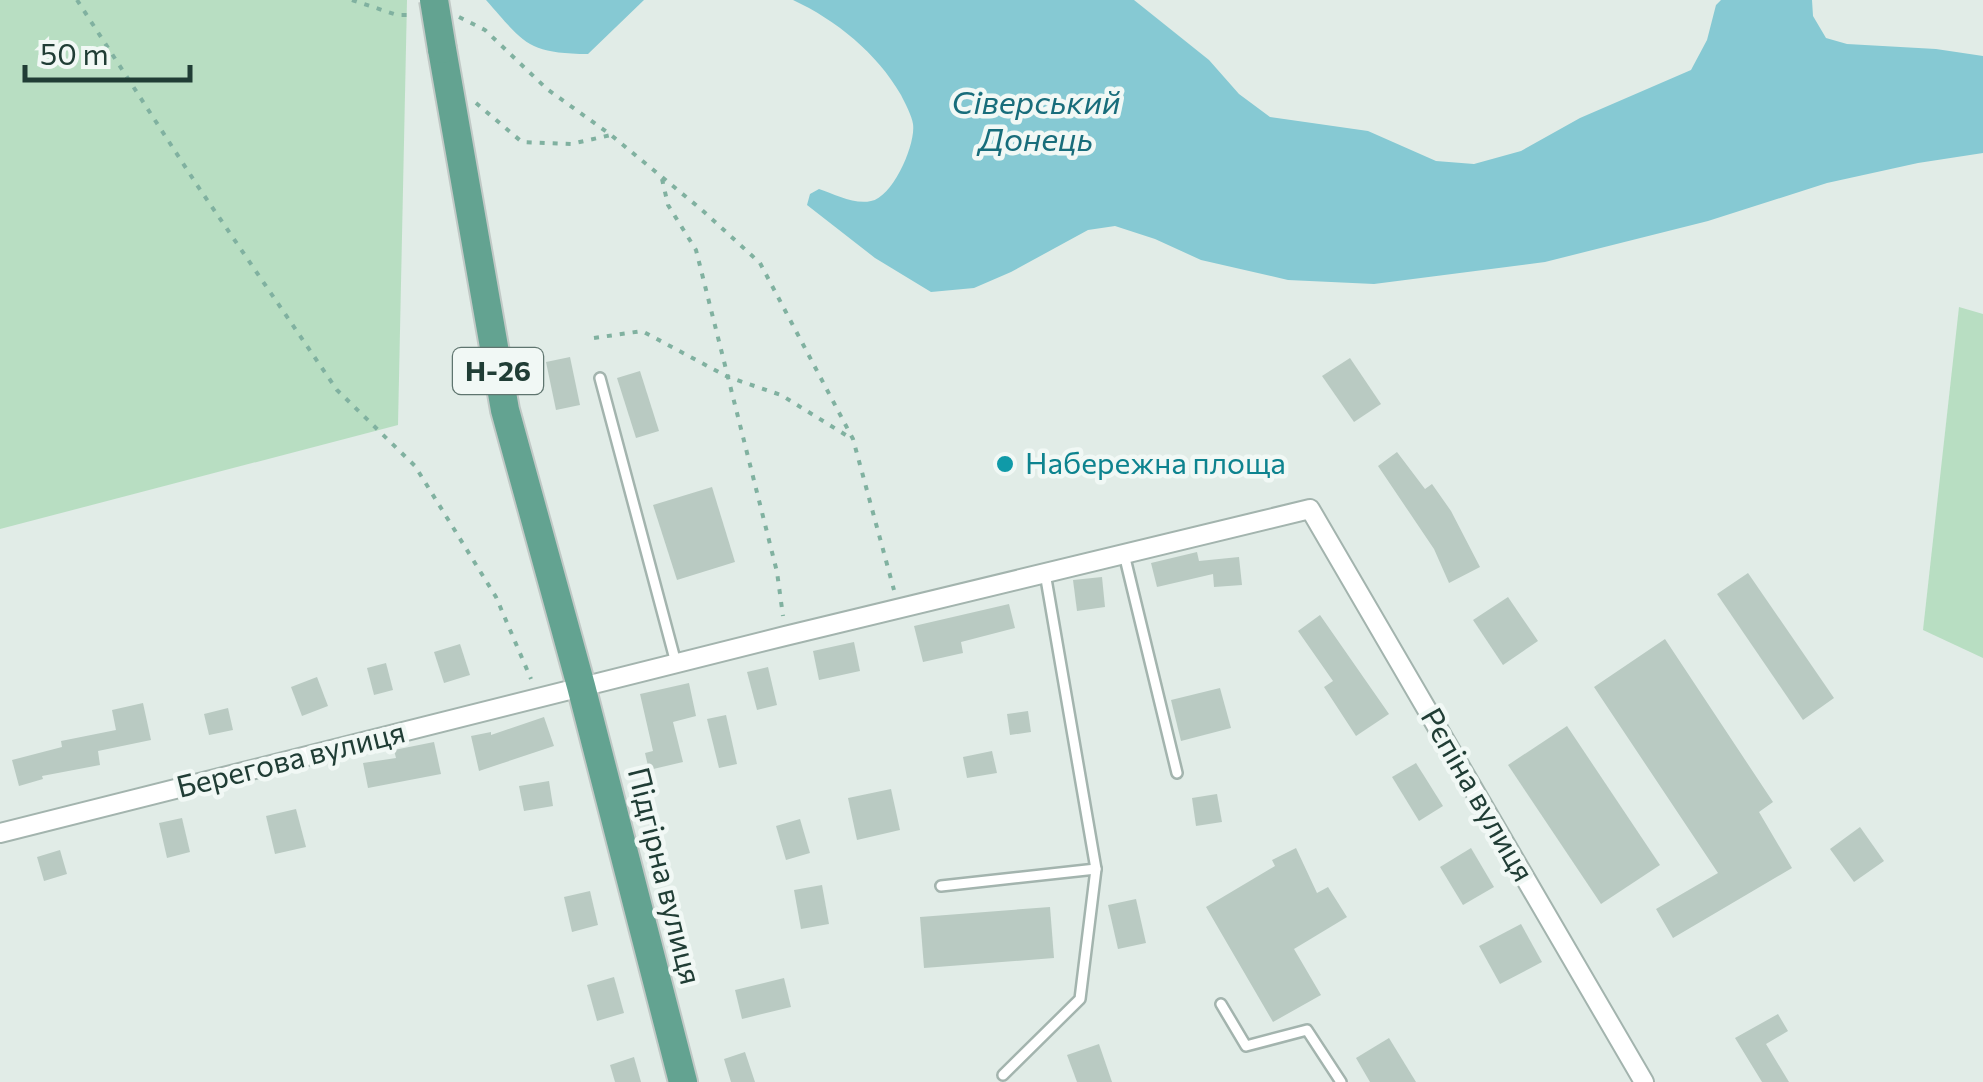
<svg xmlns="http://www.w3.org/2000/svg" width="1983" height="1082" font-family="Commissioner,sans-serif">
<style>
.green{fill:#b8dec2}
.water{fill:#86c9d3}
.building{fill:#b9cac2}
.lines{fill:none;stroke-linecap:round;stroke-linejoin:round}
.service-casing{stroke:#a3b4ae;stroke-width:14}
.minor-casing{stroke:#a3b4ae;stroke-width:22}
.primary-casing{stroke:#c1c9c6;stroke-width:32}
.path{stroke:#80b1a0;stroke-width:4;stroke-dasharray:5 8;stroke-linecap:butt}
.service{stroke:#fff;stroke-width:9}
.minor{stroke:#fff;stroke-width:18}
.primary{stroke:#63a391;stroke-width:28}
.primary-bridge-casing{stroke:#c1c9c6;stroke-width:32;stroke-linecap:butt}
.primary-bridge{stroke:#63a391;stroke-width:28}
.culture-dot{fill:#0f9aa8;stroke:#f1f8f5;stroke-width:4}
.labels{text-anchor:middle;stroke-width:9;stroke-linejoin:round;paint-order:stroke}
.shield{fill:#f1f8f5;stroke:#5f756f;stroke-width:2.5}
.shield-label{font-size:28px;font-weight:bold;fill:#203d35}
.culture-label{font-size:30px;fill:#0d838f;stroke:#f1f8f5;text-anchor:start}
.street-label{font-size:30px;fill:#203d35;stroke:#f1f8f5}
.water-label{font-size:32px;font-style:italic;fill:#186d7b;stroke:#f1f8f5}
</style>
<rect width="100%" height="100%" fill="#e1ece7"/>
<g class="green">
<path d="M0,0H407L398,425L0,529Z"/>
<path d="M1959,307L1983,314V658L1923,630Z"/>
</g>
<g class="water">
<path d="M486,0H644L588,54C527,53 525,44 486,0Z"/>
<path d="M793,0H1134L1209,60L1239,94L1270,117L1368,131L1436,161L1474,164L1521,151L1580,118L1691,70L1707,40L1716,5L1721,0H1812L1813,16L1826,38L1847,44L1936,49L1983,56V153L1918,163L1827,183L1708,221L1545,262L1374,284L1288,280L1201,260L1155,239L1115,226L1088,230L1011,272L974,288L931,292L875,258L807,205L810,194L819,189C834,194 855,205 871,201C893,197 916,144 913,124C912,116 905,103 901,95C877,53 836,20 793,0Z"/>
</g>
<g class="building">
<path d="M570,357L580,405L556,410L546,362Z"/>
<path d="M1350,358L1381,404L1354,422L1322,376Z"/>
<path d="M640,371L659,431L636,438L617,378Z"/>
<path d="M1397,452L1425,489L1432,484L1451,511L1480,567L1449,583L1434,549L1378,466Z"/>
<path d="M712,487L735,562L677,580L653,505Z"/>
<path d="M1197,552L1199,561L1239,557L1242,585L1214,587L1213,574L1157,587L1151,563Z"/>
<path d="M1748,573L1834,698L1803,720L1717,594Z"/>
<path d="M1102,577L1105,607L1077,611L1073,580Z"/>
<path d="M1508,597L1538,641L1503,665L1473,620Z"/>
<path d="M1009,604L1015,628L961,642L963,653L923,662L914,626Z"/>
<path d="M1320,615L1389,714L1356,736L1324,687L1333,681L1298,631Z"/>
<path d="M1665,639L1773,802L1759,812L1792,868L1673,938L1656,909L1718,873L1594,687Z"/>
<path d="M854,642L860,671L819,680L813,651Z"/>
<path d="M460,644L470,675L444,683L434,652Z"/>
<path d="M386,663L393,690L374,695L367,668Z"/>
<path d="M768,667L777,705L757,710L747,672Z"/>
<path d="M317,677L328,706L302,716L291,687Z"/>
<path d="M689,683L696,716L673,722L683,762L649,770L645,753L653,751L640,694Z"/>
<path d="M1220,688L1231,728L1181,741L1171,700Z"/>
<path d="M143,703L151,740L98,751L100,765L42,776L43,779L19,786L12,760L62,747L61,741L116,730L112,710Z"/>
<path d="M228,708L233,730L209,735L204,714Z"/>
<path d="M1028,711L1031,732L1010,735L1007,714Z"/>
<path d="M726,715L737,764L719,768L707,719Z"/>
<path d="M544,717L554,746L479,771L471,736L491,732V735Z"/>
<path d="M1567,726L1660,865L1601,904L1508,765Z"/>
<path d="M434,742L441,774L368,788L363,763L396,758L394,750Z"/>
<path d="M992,751L997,773L967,778L963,757Z"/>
<path d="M1416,763L1443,806L1419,821L1392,777Z"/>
<path d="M549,781L553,806L524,811L519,786Z"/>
<path d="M891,789L900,830L857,840L848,798Z"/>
<path d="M1217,794L1222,822L1196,826L1192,798Z"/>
<path d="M296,809L306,847L275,854L266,816Z"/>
<path d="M182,818L190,852L167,858L159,823Z"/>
<path d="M800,819L810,853L786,860L776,826Z"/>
<path d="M1860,827L1884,861L1854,882L1830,849Z"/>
<path d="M1296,848L1317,893L1328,887L1347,917L1294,949L1321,995L1273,1022L1206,907L1275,866L1272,860Z"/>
<path d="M1471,848L1494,887L1463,905L1440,867Z"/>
<path d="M60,850L67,874L44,881L37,857Z"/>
<path d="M822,885L829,924L801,929L794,890Z"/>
<path d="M590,891L598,925L572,932L564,897Z"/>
<path d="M1136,899L1146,943L1118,949L1108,905Z"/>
<path d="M1050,907L1054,958L924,968L920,917Z"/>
<path d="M1521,924L1542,962L1500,984L1479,946Z"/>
<path d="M614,977L624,1013L597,1021L587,985Z"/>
<path d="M784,978L791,1007L742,1019L735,990Z"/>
<path d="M1778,1014L1788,1031L1766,1044L1789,1082H1762L1735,1038Z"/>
<path d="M1389,1038L1416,1082H1370L1356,1058Z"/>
<path d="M1099,1044L1112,1082H1077L1067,1055Z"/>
<path d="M745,1052L755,1082H731L724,1059Z"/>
<path d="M634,1057L641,1082H615L610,1065Z"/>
</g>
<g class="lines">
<defs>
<g id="service">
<path d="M600,378L676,663"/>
<path d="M1124,554L1177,773"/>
<path d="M941,886L1096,869"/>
<path d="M1221,1004L1246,1046L1307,1030L1341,1082"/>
<path d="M1003,1075L1080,999L1096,869L1045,573"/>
</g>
<path id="minor" d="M0,833L785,636L1310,509L1644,1082"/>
<path id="primary" d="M442,49L505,410L581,686L683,1082"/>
</defs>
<use href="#service" class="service-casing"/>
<use href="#minor" class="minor-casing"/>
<use href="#primary" class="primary-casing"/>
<g class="path">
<path d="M77,0L197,185L337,390L415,466L496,597L531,679"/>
<path d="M352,0L397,15H410"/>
<path d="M459,17L485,30L547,89L611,135L702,210L760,263L853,439L894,590"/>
<path d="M476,103L522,142L571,144L611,135"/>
<path d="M662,179L668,205L696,250L777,572L783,616"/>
<path d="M594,338L642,331L728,377L781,395L849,437"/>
</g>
<use href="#service" class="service"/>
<use href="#minor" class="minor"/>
<use href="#primary" class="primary"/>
<defs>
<path id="primary-bridge" d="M434,0L442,49"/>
</defs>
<use href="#primary-bridge" class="primary-bridge-casing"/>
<use href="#primary-bridge" class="primary-bridge"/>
</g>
<circle class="culture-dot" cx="1005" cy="464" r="10"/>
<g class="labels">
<rect class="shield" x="453" y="348" width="90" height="46" rx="8"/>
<g class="shield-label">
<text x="498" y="381">Н-26</text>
</g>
<g class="culture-label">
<text x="1025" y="474">Набережна площа</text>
</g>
<g class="street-label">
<text transform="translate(291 760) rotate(-14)" y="10">Берегова вулиця</text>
<text transform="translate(1477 795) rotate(60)" y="10">Рєпіна вулиця</text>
<text transform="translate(664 876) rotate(76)" y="10">Підгірна вулиця</text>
</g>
<g class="water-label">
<text x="1036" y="114">Сіверський<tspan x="1036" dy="37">Донець</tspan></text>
</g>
</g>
<path d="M25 65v15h165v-15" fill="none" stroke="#203d35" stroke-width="5"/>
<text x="40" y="65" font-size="30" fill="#203d35" stroke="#f1f8f5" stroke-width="8" paint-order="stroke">50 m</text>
</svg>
